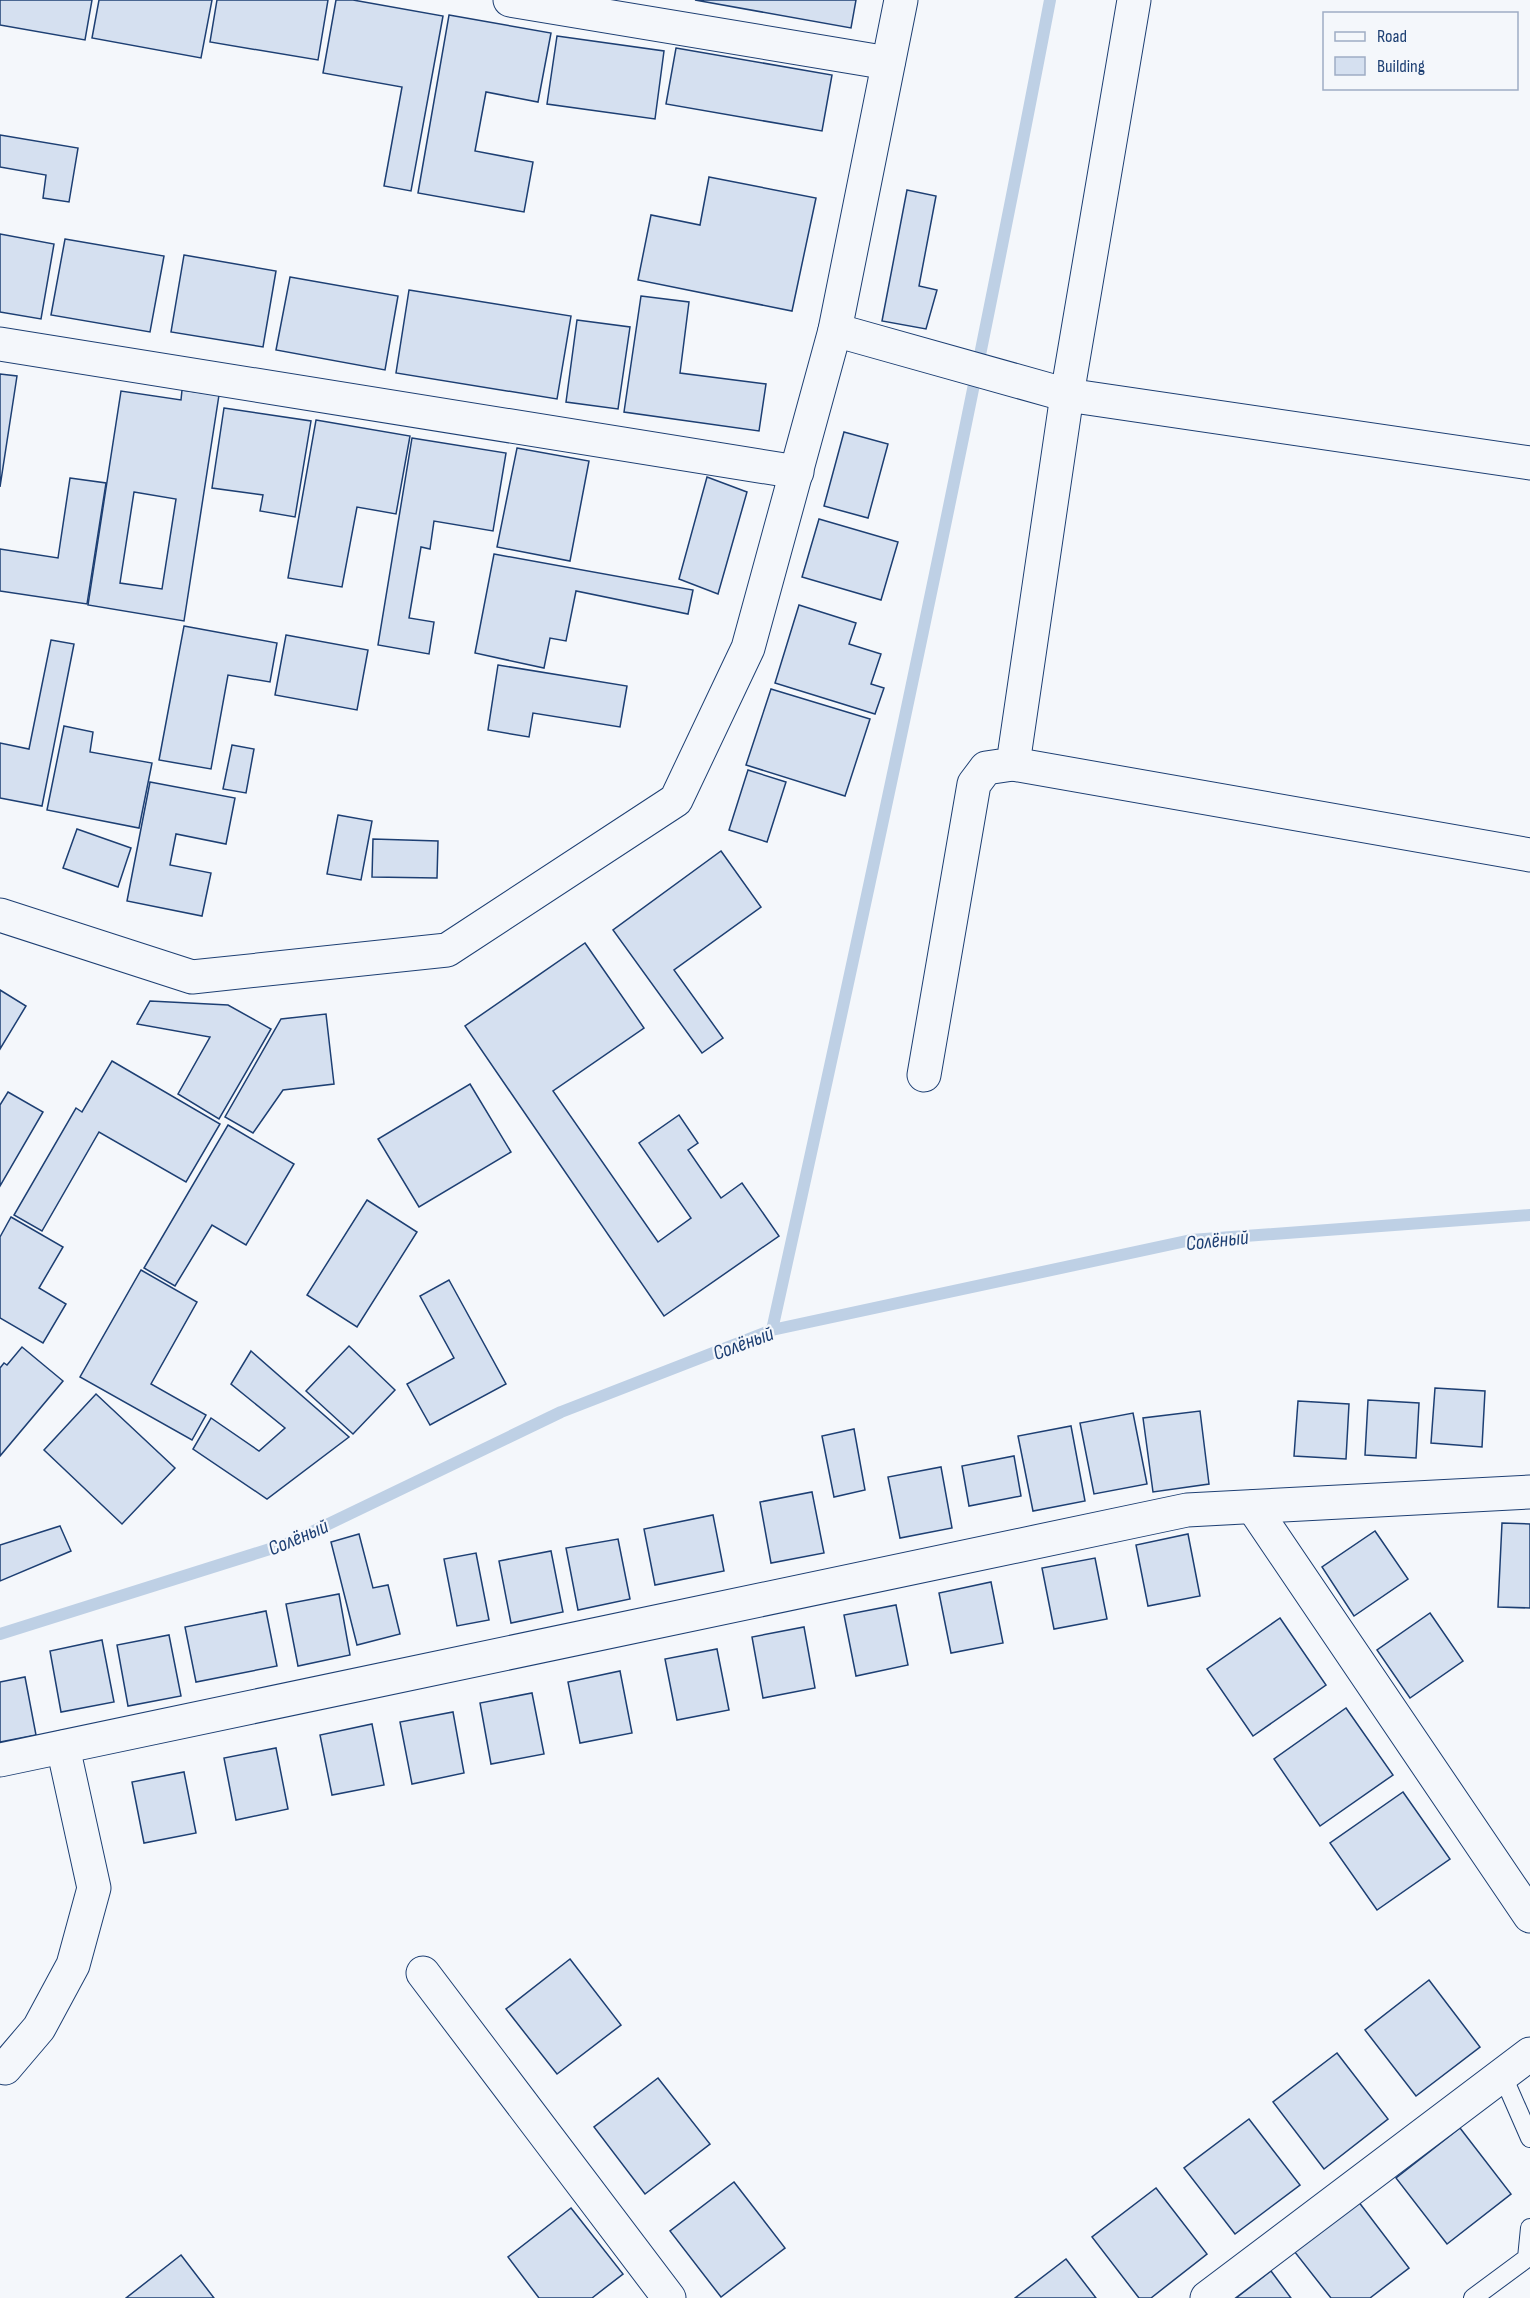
<svg xmlns="http://www.w3.org/2000/svg" width="1530" height="2298" font-family="'Sofia Sans Condensed',sans-serif">
<style>
.lines{fill:none;stroke-linecap:round;stroke-linejoin:round}
.stream{stroke:#bed0e5;stroke-width:12}
.building{fill:#d5e0f0;stroke:#1d3f73;stroke-width:1.5;fill-rule:evenodd}
.lane-casing{stroke:#1d3f73;stroke-width:20}
.street-casing{stroke:#1d3f73;stroke-width:35}
.lane{stroke:#f4f7fb;stroke-width:18}
.street{stroke:#f4f7fb;stroke-width:33}
.labels{text-anchor:middle;stroke-width:4.5;stroke-linejoin:round;paint-order:stroke}
.water-label{font-size:21px;font-style:italic;fill:#1d3f73;stroke:#f4f7fb}
</style>
<rect width="100%" height="100%" fill="#f4f7fb"/>
<g class="lines">
<g class="stream">
<path d="M772,1330C870,888 965,445 1050,0"/>
<path d="M0,1634L289,1543L561,1412L772,1330L1191,1240L1530,1215"/>
</g>
</g>
<g class="building">
<path d="M0,0H92L85,40L0,25Z"/>
<path d="M99,0H212L201,58L92,38Z"/>
<path d="M217,0H328L318,60L210,42Z"/>
<path d="M336,0H353L443,16L411,191L384,186L402,87L323,73Z"/>
<path d="M695,0H856L851,28Z"/>
<path d="M449,15L551,33L538,102L486,92L475,151L533,162L524,212L418,193Z"/>
<path d="M557,36L664,51L655,119L547,104Z"/>
<path d="M676,48L832,75L822,131L666,104Z"/>
<path d="M0,135L78,148L69,202L43,198L46,175L0,167Z"/>
<path d="M709,177L816,198L792,311L638,280L651,215L700,225Z"/>
<path d="M907,190L936,196L919,286L937,290L926,329L882,321Z"/>
<path d="M0,234L54,244L41,319L0,312Z"/>
<path d="M65,239L164,256L150,332L51,315Z"/>
<path d="M184,255L276,271L263,347L171,332Z"/>
<path d="M290,277L398,296L385,370L276,350Z"/>
<path d="M409,290L571,316L557,399L396,373Z"/>
<path d="M641,296L689,302L680,373L766,384L759,431L624,412Z"/>
<path d="M577,320L630,327L618,409L566,402Z"/>
<path d="M0,374L17,376L0,487Z"/>
<path d="M182,390L219,395L184,621L88,605L121,391L181,400ZM134,492L176,499L162,589L120,583Z"/>
<path d="M224,408L311,421L295,517L260,511L263,495L212,488Z"/>
<path d="M316,420L410,436L396,514L357,507L342,587L288,578Z"/>
<path d="M844,432L888,444L868,518L824,506Z"/>
<path d="M412,438L506,453L493,531L434,521L430,549L421,547L409,618L434,622L429,654L378,645Z"/>
<path d="M517,448L589,461L570,561L497,547Z"/>
<path d="M707,477L747,492L718,594L679,579Z"/>
<path d="M70,478L106,483L87,604L0,591V549L58,558Z"/>
<path d="M819,519L898,542L881,600L802,577Z"/>
<path d="M494,554L693,590L688,614L576,591L566,641L550,638L544,668L475,653Z"/>
<path d="M799,605L856,623L849,644L881,654L871,684L884,688L875,714L775,683Z"/>
<path d="M184,626L277,643L270,682L228,675L211,769L159,760Z"/>
<path d="M286,635L368,650L357,710L275,695Z"/>
<path d="M51,640L74,644L42,806L0,798V743L29,749Z"/>
<path d="M498,665L627,686L620,727L533,713L529,737L488,730Z"/>
<path d="M771,689L870,719L845,796L746,765Z"/>
<path d="M64,726L93,732L90,752L152,763L139,828L47,810Z"/>
<path d="M232,745L254,749L246,793L223,789Z"/>
<path d="M748,770L786,782L767,842L729,830Z"/>
<path d="M150,782L235,798L226,844L176,834L170,865L211,873L202,916L127,901Z"/>
<path d="M338,815L372,821L361,880L327,874Z"/>
<path d="M77,829L131,848L118,887L63,868Z"/>
<path d="M373,839L438,841L437,878L372,877Z"/>
<path d="M721,851L761,907L674,970L723,1038L702,1053L613,930Z"/>
<path d="M585,943L644,1028L553,1091L658,1242L691,1218L639,1143L679,1115L698,1143L688,1150L721,1198L742,1183L779,1236L664,1316L465,1026Z"/>
<path d="M0,990L26,1006L0,1049Z"/>
<path d="M150,1001L228,1005L271,1029L219,1119L178,1094L210,1037L137,1024Z"/>
<path d="M326,1014L334,1084L283,1090L253,1133L225,1117L281,1019Z"/>
<path d="M112,1061L220,1124L186,1182L99,1132L42,1231L14,1215L76,1108L82,1112Z"/>
<path d="M470,1084L511,1152L419,1207L378,1139Z"/>
<path d="M8,1092L43,1112L0,1186V1105Z"/>
<path d="M228,1125L294,1164L246,1245L212,1225L175,1286L144,1268Z"/>
<path d="M367,1200L417,1232L357,1327L307,1295Z"/>
<path d="M11,1217L63,1247L39,1288L66,1304L43,1343L0,1318V1237Z"/>
<path d="M141,1270L197,1302L151,1384L206,1415L192,1440L80,1377Z"/>
<path d="M449,1280L506,1384L430,1425L407,1384L454,1358L420,1296Z"/>
<path d="M349,1346L395,1390L353,1434L306,1391Z"/>
<path d="M22,1347L63,1381L0,1456V1368L4,1363L7,1365Z"/>
<path d="M251,1351L349,1437L267,1499L193,1449L211,1418L259,1451L285,1428L231,1384Z"/>
<path d="M1435,1388L1485,1391L1482,1447L1431,1443Z"/>
<path d="M96,1394L175,1468L122,1524L44,1450Z"/>
<path d="M1368,1400L1419,1403L1416,1458L1365,1455Z"/>
<path d="M1298,1401L1349,1404L1346,1459L1294,1456Z"/>
<path d="M1200,1411L1209,1484L1153,1492L1143,1418Z"/>
<path d="M1133,1413L1147,1484L1094,1494L1080,1423Z"/>
<path d="M1071,1426L1085,1501L1033,1511L1018,1436Z"/>
<path d="M854,1429L865,1490L834,1497L822,1436Z"/>
<path d="M1014,1456L1021,1496L969,1506L962,1466Z"/>
<path d="M941,1467L952,1528L900,1538L888,1477Z"/>
<path d="M812,1492L824,1553L771,1563L760,1502Z"/>
<path d="M713,1515L724,1571L655,1585L644,1529Z"/>
<path d="M1502,1523L1530,1524V1608L1498,1607Z"/>
<path d="M60,1526L71,1551L0,1581V1545Z"/>
<path d="M1375,1531L1408,1579L1354,1616L1322,1567Z"/>
<path d="M359,1534L373,1588L388,1585L400,1634L357,1645L331,1542Z"/>
<path d="M1188,1534L1200,1596L1148,1606L1136,1545Z"/>
<path d="M618,1539L630,1599L578,1610L566,1548Z"/>
<path d="M551,1551L563,1612L511,1623L499,1561Z"/>
<path d="M476,1553L489,1620L457,1626L444,1559Z"/>
<path d="M1095,1558L1107,1619L1054,1629L1042,1568Z"/>
<path d="M991,1582L1003,1643L951,1653L939,1593Z"/>
<path d="M339,1594L350,1655L298,1666L286,1604Z"/>
<path d="M896,1605L908,1665L856,1676L844,1615Z"/>
<path d="M266,1611L277,1666L196,1682L185,1627Z"/>
<path d="M1430,1613L1463,1661L1410,1698L1377,1650Z"/>
<path d="M1280,1618L1326,1685L1253,1736L1207,1669Z"/>
<path d="M804,1627L815,1688L763,1698L752,1637Z"/>
<path d="M169,1635L181,1696L128,1706L117,1645Z"/>
<path d="M102,1640L114,1702L61,1712L50,1651Z"/>
<path d="M717,1649L729,1710L677,1720L665,1659Z"/>
<path d="M620,1671L632,1733L580,1743L568,1682Z"/>
<path d="M25,1677L36,1735L0,1742V1682Z"/>
<path d="M532,1693L544,1754L491,1764L480,1703Z"/>
<path d="M1346,1708L1393,1775L1320,1826L1274,1759Z"/>
<path d="M453,1712L464,1773L412,1784L400,1722Z"/>
<path d="M372,1724L384,1785L332,1795L320,1735Z"/>
<path d="M276,1748L288,1809L236,1820L224,1758Z"/>
<path d="M184,1772L196,1833L144,1843L132,1782Z"/>
<path d="M1403,1792L1450,1859L1377,1910L1330,1843Z"/>
<path d="M570,1959L621,2025L557,2074L506,2009Z"/>
<path d="M1429,1980L1480,2047L1416,2096L1365,2030Z"/>
<path d="M1337,2053L1388,2119L1324,2169L1273,2102Z"/>
<path d="M658,2078L710,2144L645,2194L594,2127Z"/>
<path d="M1249,2119L1300,2185L1235,2234L1184,2168Z"/>
<path d="M1460,2128L1511,2194L1447,2244L1396,2178Z"/>
<path d="M734,2182L785,2248L721,2297L670,2231Z"/>
<path d="M1156,2188L1207,2254L1151,2298H1139L1092,2237Z"/>
<path d="M1358,2201L1409,2268L1370,2298H1331L1294,2251Z"/>
<path d="M571,2208L623,2274L592,2298H539L508,2257Z"/>
<path d="M181,2255L214,2298H126Z"/>
<path d="M1066,2259L1096,2298H1015Z"/>
<path d="M1271,2271L1291,2298H1236Z"/>
</g>
<g class="lines">
<defs>
<g id="lane">
<path d="M1502,2074L1530,2138"/>
<path d="M1473,2298L1527,2258L1530,2228"/>
</g>
<g id="street">
<path d="M510,0L888,63"/>
<path d="M835,330L1067,395L1530,463"/>
<path d="M0,344L797,472"/>
<path d="M1013,764L1530,855"/>
<path d="M0,915L192,977L447,950L676,800L748,648L835,330L901,0"/>
<path d="M924,1075L974,784L986,768L1013,764L1067,395L1134,0"/>
<path d="M1253,1507L1530,1916"/>
<path d="M0,1760L1187,1510L1530,1492"/>
<path d="M423,1973L669,2298"/>
<path d="M5,2068L39,2028L73,1965L94,1888L63,1747"/>
<path d="M1207,2298L1530,2054"/>
</g>
</defs>
<use href="#lane" class="lane-casing"/>
<use href="#street" class="street-casing"/>
<use href="#lane" class="lane"/>
<use href="#street" class="street"/>
</g>
<g class="labels">
<g class="water-label">
<text transform="translate(1217 1240) rotate(-6)" y="7">Солёный</text>
<text transform="translate(743 1343) rotate(-20)" y="7">Солёный</text>
<text transform="translate(298 1537) rotate(-23)" y="7">Солёный</text>
</g>
</g>
<rect x="1323" y="12" width="195" height="78" fill="#f4f7fb" stroke="#9eadc5" stroke-width="1.5"/>
<rect x="1335" y="32" width="30" height="9" fill="#f4f7fb" stroke="#9eadc5" stroke-width="1.5"/>
<text x="1377" y="42" font-size="18" fill="#1d3f73">Road</text>
<rect x="1335" y="57" width="30" height="18" fill="#d5e0f0" stroke="#9eadc5" stroke-width="1.5"/>
<text x="1377" y="72" font-size="18" fill="#1d3f73">Building</text>
</svg>
